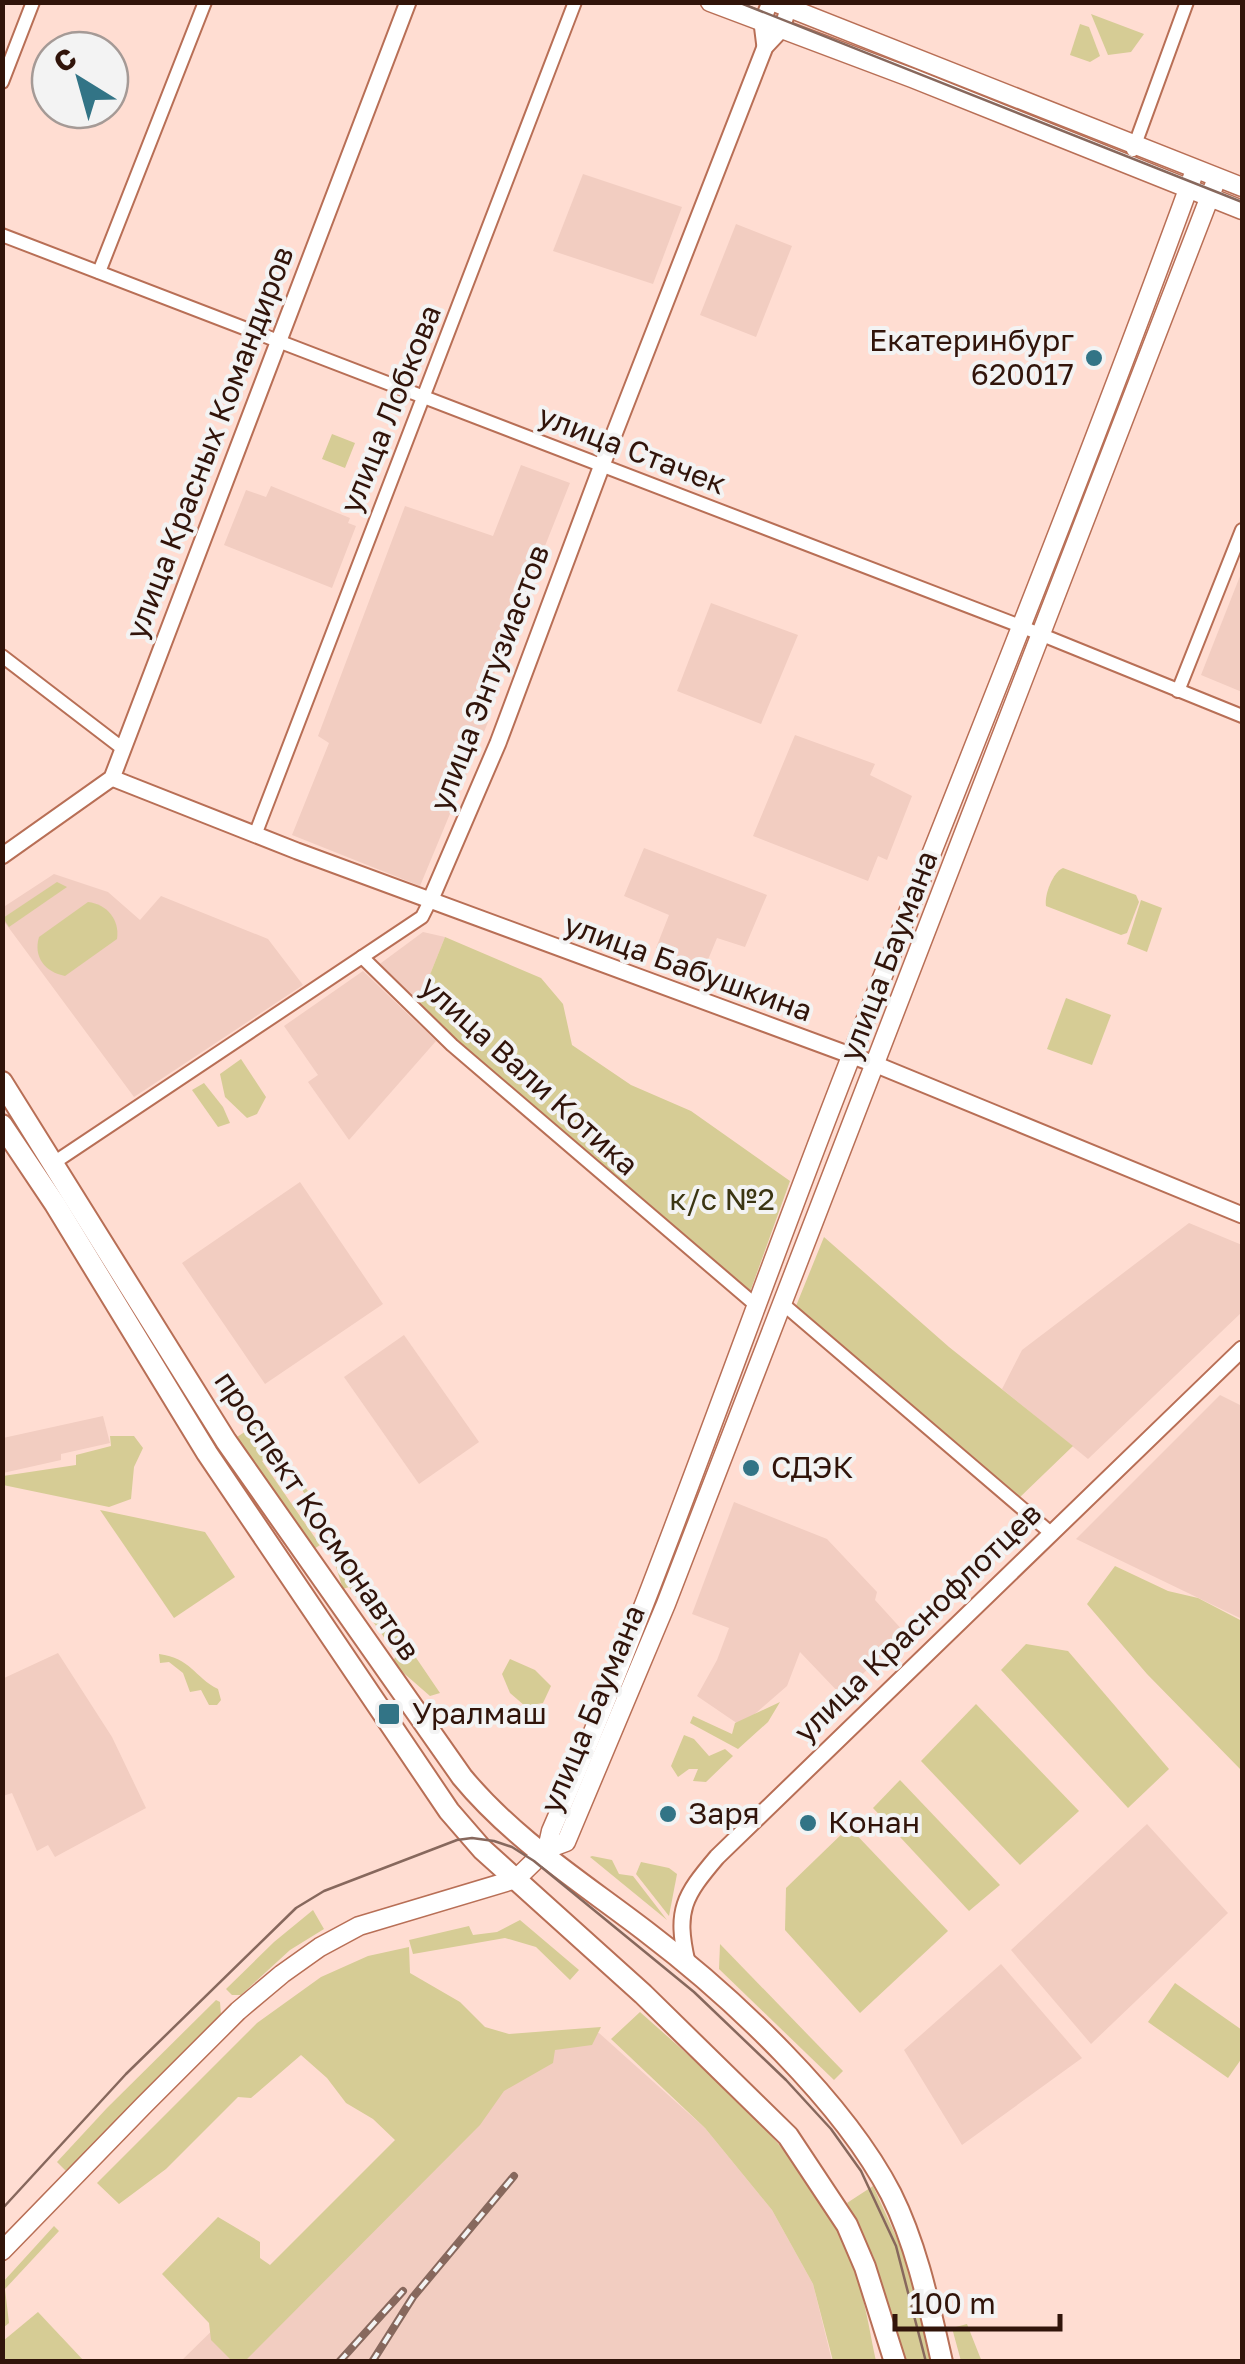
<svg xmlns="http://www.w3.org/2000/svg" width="1245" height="2364" font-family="'Golos Text',sans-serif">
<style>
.built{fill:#f2cdc1}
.green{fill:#d6cc95}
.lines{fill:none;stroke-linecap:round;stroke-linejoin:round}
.minor-casing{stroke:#b86f56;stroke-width:16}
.tertiary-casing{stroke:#b86f56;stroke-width:19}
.secondary-casing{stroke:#b86f56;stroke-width:21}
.primary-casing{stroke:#b86f56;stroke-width:24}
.minor{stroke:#fff;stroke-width:12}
.tertiary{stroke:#fff;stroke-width:15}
.secondary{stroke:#fff;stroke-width:18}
.primary{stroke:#fff;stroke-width:20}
.tram{stroke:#87685d;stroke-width:2.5}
.rail-casing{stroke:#87685d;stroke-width:8}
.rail{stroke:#f3f3f3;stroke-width:4;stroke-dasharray:11;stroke-linecap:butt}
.poi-dot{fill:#327486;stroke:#f3f3f3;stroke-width:4}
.labels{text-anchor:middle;stroke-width:8;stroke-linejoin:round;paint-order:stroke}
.poi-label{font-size:30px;fill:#31140a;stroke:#f3f3f3;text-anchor:start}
.street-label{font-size:30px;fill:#31140a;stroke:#f3f3f3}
.park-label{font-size:30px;fill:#3b3512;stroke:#f3f3f3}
</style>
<rect width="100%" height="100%" fill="#ffddd2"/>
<g class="built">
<path d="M583,174L682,207L653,284L553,251Z"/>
<path d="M736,224L792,246L756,337L700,315Z"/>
<path d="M521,465L570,483L487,692L491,715L420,886L292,835L329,743L318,736L405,506L493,536Z"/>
<path d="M271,486L350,518L348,523L356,526L332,588L224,545L246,490L266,497Z"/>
<path d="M1242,571V692L1201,675Z"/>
<path d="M711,603L798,635L761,724L677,691Z"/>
<path d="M795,735L875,764L870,775L912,796L887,860L878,856L868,881L753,836Z"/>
<path d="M644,848L767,895L745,947L717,938L705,967L656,948L669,915L624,896Z"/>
<path d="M54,874L108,892L140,920L161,896L268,939L303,985L134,1097L3,920L2,908Z"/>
<path d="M423,932L445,937L417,1007L377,966Z"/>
<path d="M363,971L436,1041L349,1140L308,1082L318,1075L284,1026Z"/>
<path d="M300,1182L383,1304L265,1384L182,1263Z"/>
<path d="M1189,1223L1242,1245V1312L1088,1459L1002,1389L1022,1350Z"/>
<path d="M404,1335L479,1442L419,1484L344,1377Z"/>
<path d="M1220,1395L1242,1406V1619L1076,1539Z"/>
<path d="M103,1416L110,1443L61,1454V1460L3,1473V1438Z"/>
<path d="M734,1502L827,1539L877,1592L875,1600L905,1633L841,1695L800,1652L787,1686L741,1726L697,1696L717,1660L729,1628L692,1614Z"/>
<path d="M58,1653L112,1737L146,1808L55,1857L48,1845L37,1851L12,1793L3,1796L2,1679Z"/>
<path d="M1147,1824L1228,1913L1091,2044L1011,1950Z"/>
<path d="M1001,1964L1082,2058L962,2145L904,2050Z"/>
<path d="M599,2033L705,2128L772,2210L813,2284L832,2361L180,2362L511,2038Z"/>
</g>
<g class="green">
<path d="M1091,14L1144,34L1131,52L1108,55Z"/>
<path d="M1080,24L1089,27L1100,56L1090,62L1070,55Z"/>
<path d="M332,434L355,443L345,468L322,459Z"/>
<path d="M1063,868L1136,895L1139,902L1127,933L1121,935L1046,906C1044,895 1053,872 1063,868Z"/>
<path d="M57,882L67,887L9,927L3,918Z"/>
<path d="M1141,900L1162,908L1147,952L1127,944Z"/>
<path d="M88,902C107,904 120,920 117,939L65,976C45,972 33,957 39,937Z"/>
<path d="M445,937L541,978L563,1004L572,1045L631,1085L691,1111L790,1181L750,1292L744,1291L417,1007Z"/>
<path d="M1066,998L1111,1015L1092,1065L1047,1049Z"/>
<path d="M241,1059L266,1097L257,1114L247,1118L225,1097L220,1074Z"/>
<path d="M204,1083L223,1107L230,1123L218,1127L192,1090Z"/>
<path d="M824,1237L949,1347L1073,1446L1018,1499L796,1306Z"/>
<path d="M260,1422L339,1536L336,1538L275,1452L262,1461L320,1545L314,1549L237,1437Z"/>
<path d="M110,1436H134L143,1448L134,1467L131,1499L109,1507L3,1485V1476L76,1465V1455L111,1446Z"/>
<path d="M100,1510L205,1532L235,1577L174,1618Z"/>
<path d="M349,1559L440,1693L430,1696L391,1662L397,1656L349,1587L343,1589L336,1567Z"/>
<path d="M1115,1566L1168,1591L1198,1598L1242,1621V1771L1147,1674L1087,1604Z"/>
<path d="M1026,1644L1068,1651L1169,1769L1128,1808L1001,1670Z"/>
<path d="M159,1654C191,1658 194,1677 218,1689L221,1700L217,1705H209L201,1690L190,1692L183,1673L169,1662L160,1663Z"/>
<path d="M510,1659L535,1670L551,1686L543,1703L525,1706L510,1693L502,1674Z"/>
<path d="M780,1702L768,1722L738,1749L690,1723L693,1716L732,1734L735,1723Z"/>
<path d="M976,1704L1079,1811L1020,1865L921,1761Z"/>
<path d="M684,1735L694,1739L709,1756L725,1749L733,1756L706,1782L693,1781L698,1769H689L678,1777L671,1766Z"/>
<path d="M900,1780L1000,1885L969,1911L873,1808Z"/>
<path d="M849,1827L948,1931L860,2013L785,1930L786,1888Z"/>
<path d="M592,1856L612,1860L619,1874L633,1876L667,1920L590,1857Z"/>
<path d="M641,1862L669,1868L677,1874L669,1916L636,1874Z"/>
<path d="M313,1910L324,1929L290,1950L241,1995H232L226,1989L274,1942Z"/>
<path d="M520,1920L579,1970L570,1980L536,1947L505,1938L413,1954L409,1940L469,1926L473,1935L497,1932Z"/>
<path d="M720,1944L843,2071L834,2080L719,1969Z"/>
<path d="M409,1947L410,1973L460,2002L485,2027L509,2034L601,2027L592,2045L555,2050L553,2063L504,2091L480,2125L245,2361H232L211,2340L209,2323L162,2274L218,2217L260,2242V2258L270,2265L395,2140L373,2119L346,2103L327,2078L301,2055L251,2098L238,2097L166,2169L119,2204L97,2183L257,2023L321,1977L368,1956Z"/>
<path d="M1175,1983L1242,2030V2058L1228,2078L1148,2022Z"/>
<path d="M216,2000L220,2002L221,2015L67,2172L57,2162L107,2108Z"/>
<path d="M640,2012C726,2089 821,2165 857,2278C866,2305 870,2334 876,2361H833L813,2284L772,2210L705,2128L611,2039Z"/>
<path d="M873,2186L906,2258L936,2361H905L874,2258L847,2203Z"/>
<path d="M54,2226L59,2231L5,2289L9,2323L3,2328V2282Z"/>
<path d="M38,2312L84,2361H3V2341Z"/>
<path d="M967,2324L980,2357L982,2361H961L952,2328Z"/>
</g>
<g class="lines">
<defs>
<g id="minor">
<path d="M2,82L33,2"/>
<path d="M1133,150L1187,2"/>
<path d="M2,235L1020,626L1242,716"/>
<path d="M99,272L205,2"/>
<path d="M2,656L122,748"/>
<path d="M1178,691L1242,530"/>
<path d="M255,835L575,2"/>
<path d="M362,957L452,1045L758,1307"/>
<path d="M55,1162L422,917L430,901"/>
<path d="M783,1304L1052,1534"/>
</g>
<g id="tertiary">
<path d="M765,47L762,23L770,2"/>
<path d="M112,778L297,851L877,1065L1242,1215"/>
<path d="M2,856L112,778L408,2"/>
<path d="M430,901L498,743L602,465L765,47L781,30L791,2"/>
<path d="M687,1962C675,1910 684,1896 717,1857L1242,1349"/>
</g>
<g id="secondary">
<path d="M710,2L912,78L1242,210"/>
<path d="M774,2L1242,187"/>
<path d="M547,1849L551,1831C662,1577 750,1313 852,1054C968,760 1087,467 1195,170"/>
<path d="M2,2251L144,2105L238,2011L282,1974L320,1947L359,1926L516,1879L547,1849L566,1842L666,1604L1217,178"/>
</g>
<g id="primary">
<path d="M2,1082L226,1441L462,1777C514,1840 583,1883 648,1933C731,1996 843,2101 891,2194C917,2246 929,2305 942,2362"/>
<path d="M2,1125L55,1204L207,1453L449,1811L482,1849L643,1994L788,2136L847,2225L865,2267L895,2362"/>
</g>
</defs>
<use href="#minor" class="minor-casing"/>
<use href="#tertiary" class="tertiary-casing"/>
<use href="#secondary" class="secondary-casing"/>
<use href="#primary" class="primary-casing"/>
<use href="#minor" class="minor"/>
<use href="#tertiary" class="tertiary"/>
<use href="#secondary" class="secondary"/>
<use href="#primary" class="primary"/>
<g class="tram">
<path d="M738,2L1242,202"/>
<path d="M2,2209L126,2074L296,1908L324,1891L457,1840L472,1838L494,1841L512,1847L534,1861L694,1992L786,2080L831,2129L861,2171L896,2246L926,2362"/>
</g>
<defs>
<g id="rail">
<path d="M339,2362L403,2291"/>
<path d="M372,2362L413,2297L514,2176"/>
</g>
</defs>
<use href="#rail" class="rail-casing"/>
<use href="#rail" class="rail"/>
</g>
<g class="poi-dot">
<circle cx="1094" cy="358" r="10"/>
<circle cx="751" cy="1468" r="10"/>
<rect x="377" y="1702" width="24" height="24" rx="5"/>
<circle cx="668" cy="1814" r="10"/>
<circle cx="808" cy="1823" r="10"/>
</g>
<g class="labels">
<g class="poi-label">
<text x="1074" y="351" text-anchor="end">Екатеринбург<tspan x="1074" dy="34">620017</tspan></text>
<text x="771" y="1478">СДЭК</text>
<text x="412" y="1724">Уралмаш</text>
<text x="688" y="1824">Заря</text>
<text x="828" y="1833">Конан</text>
</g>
<g class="street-label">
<text transform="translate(391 409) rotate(-68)" y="10">улица Лобкова</text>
<text transform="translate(210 443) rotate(-69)" y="10">улица Красных Командиров</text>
<text transform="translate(632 450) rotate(21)" y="10">улица Стачек</text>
<text transform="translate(490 678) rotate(-69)" y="10">улица Энтузиастов</text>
<text transform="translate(889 956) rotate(-69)" y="10">улица Баумана</text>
<text transform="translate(688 968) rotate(20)" y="10">улица Бабушкина</text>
<text transform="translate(529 1076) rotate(42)" y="10">улица Вали Котика</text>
<text transform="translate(317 1516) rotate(56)" y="10">проспект Космонавтов</text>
<text transform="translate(918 1623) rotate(-44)" y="10">улица Краснофлотцев</text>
<text transform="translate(593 1709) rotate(-67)" y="10">улица Баумана</text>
</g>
<g class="park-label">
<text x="722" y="1210">к/с №2</text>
</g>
</g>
<rect width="1245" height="2364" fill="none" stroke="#31140a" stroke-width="10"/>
<g transform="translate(80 80) rotate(323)"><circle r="48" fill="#f3f3f3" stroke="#a59a96" stroke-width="2.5"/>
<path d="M0-8L18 38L0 25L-18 38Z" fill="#327486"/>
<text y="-15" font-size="28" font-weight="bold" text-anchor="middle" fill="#31140a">С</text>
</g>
<path d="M895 2314v15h165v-15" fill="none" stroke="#31140a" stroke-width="5"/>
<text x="910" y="2314" font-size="30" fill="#31140a" stroke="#f3f3f3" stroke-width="8" paint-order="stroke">100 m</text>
</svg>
